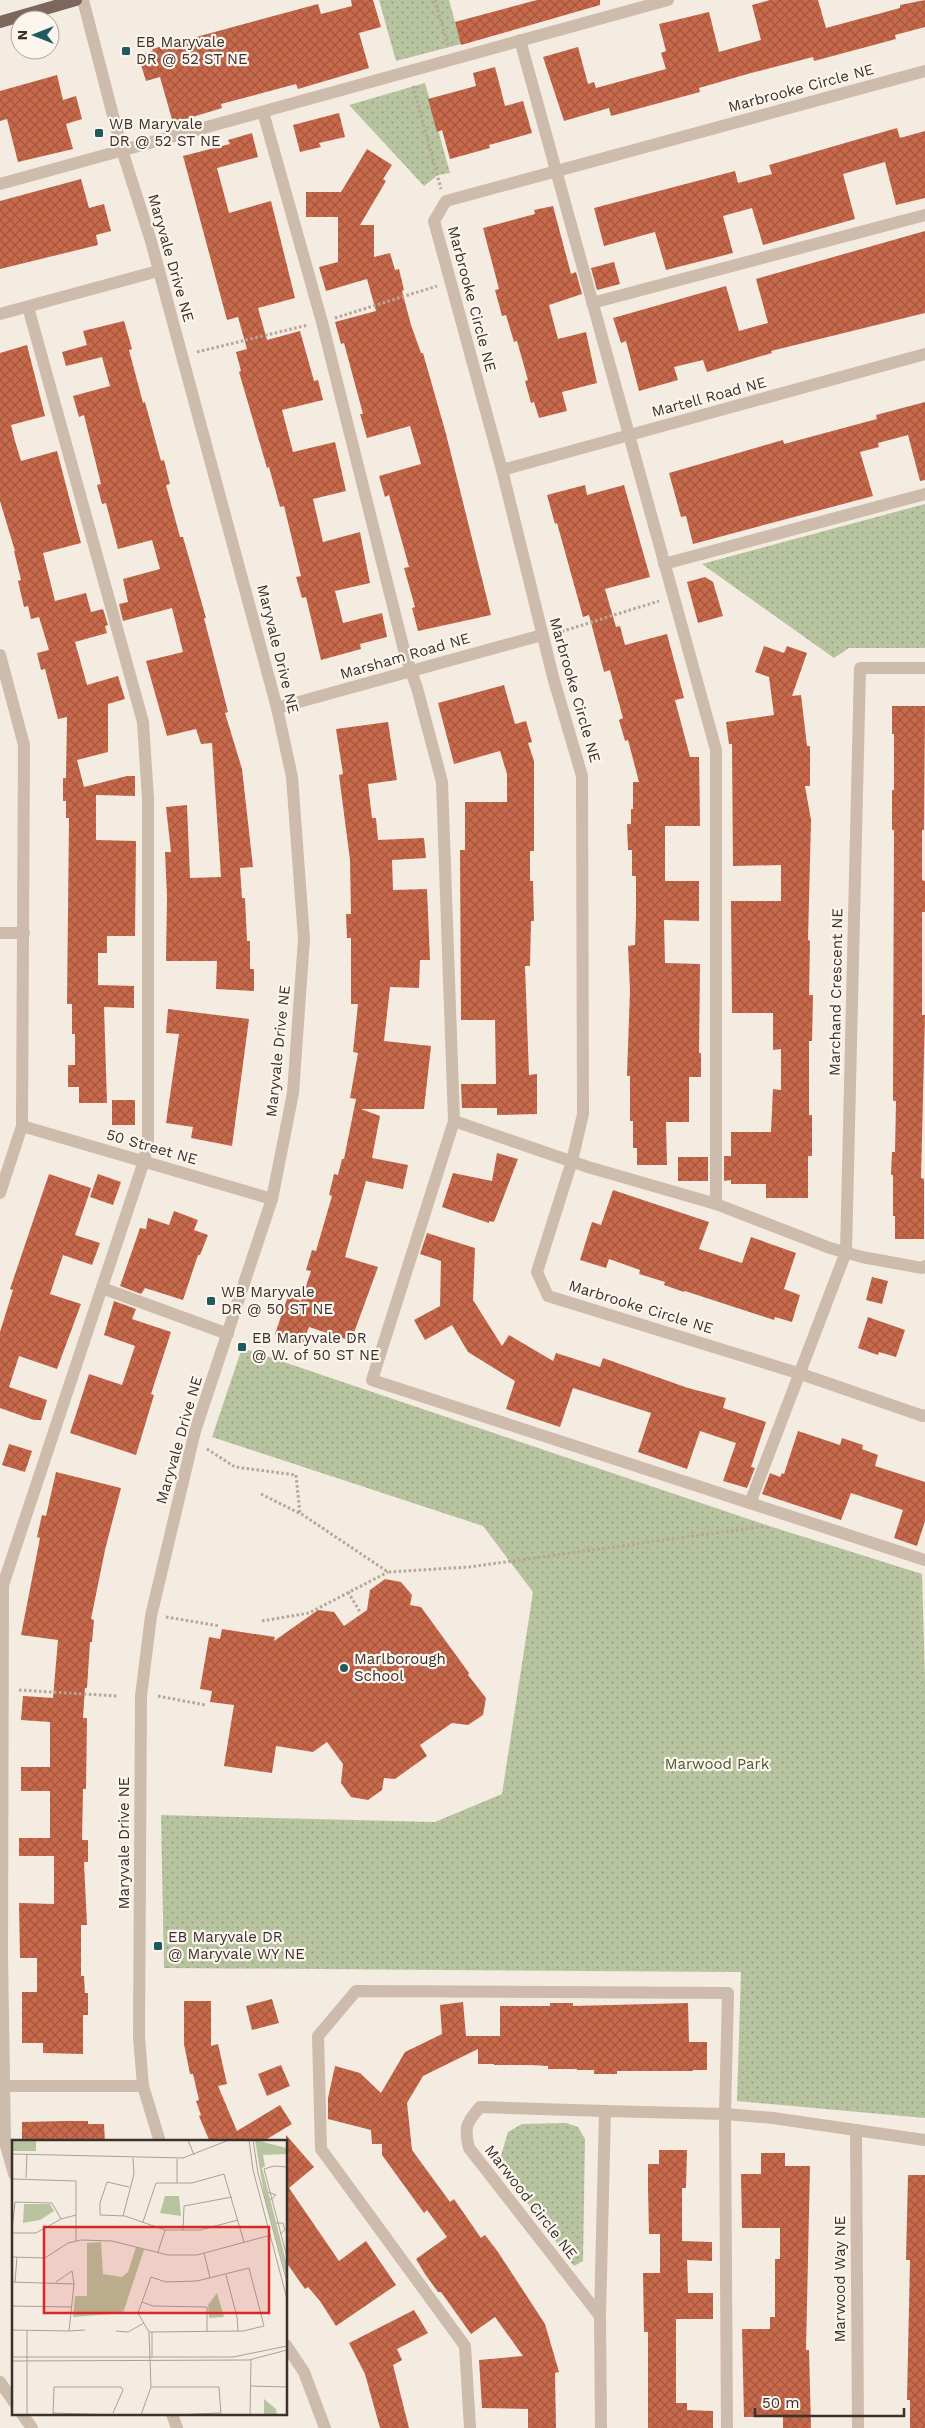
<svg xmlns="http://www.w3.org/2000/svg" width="925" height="2428" font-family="'Work Sans',sans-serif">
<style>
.park{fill:url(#park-dots)}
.building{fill:url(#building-cross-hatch)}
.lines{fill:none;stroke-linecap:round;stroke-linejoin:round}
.path{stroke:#b9a596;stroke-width:3;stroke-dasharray:2.5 2.5;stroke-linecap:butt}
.minor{stroke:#cdbbac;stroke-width:12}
.major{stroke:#7d675c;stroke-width:12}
.poi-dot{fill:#1f5a5e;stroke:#fbf5ee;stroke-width:2}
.labels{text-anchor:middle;stroke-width:4.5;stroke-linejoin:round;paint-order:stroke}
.poi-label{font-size:15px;fill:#3b302b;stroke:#fbf5ee;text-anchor:start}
.street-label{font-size:15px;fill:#3b302b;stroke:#fbf5ee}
.park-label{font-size:15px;fill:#4a5a2e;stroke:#fbf5ee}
.inset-road{fill:none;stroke:#aaa098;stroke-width:1}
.view{fill:#d62828;fill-opacity:0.15;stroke:#d62828;stroke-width:2.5}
.inset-edge{fill:none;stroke:#3b302b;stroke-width:2.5}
</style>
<defs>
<pattern id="park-dots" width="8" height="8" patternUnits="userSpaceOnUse" patternTransform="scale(1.25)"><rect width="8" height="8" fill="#b8c4a0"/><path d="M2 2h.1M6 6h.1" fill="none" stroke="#97a083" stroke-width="1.8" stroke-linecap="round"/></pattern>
<pattern id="building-cross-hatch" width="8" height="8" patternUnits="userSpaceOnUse" patternTransform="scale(1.25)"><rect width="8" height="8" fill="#c8694b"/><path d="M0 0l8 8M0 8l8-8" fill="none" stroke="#a4573f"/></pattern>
</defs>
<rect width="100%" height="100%" fill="#f4ebe1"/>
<g class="park">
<path d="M379,0H449L461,44L396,61Z"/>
<path d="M425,83L450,173L438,175L424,186L349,105Z"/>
<path d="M925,504V648H849L834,658L702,564Z"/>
<path d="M242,1348L766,1525L922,1574L925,1679V2118L737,2101L741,1972L164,1968L161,1815L435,1822L502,1794L533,1592L483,1526L212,1437Z"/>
<path d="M566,2123L578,2127L585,2139L583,2261L574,2266L506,2174L500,2159L508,2132L522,2124Z"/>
</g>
<g class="building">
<path d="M351,0H373L381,27L359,33L369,68L298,89L296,84L221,104L222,108L173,123L160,77L146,81L138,55L153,51L152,49L318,4L321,14L352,6Z"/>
<path d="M537,0H600V5L461,45L455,22Z"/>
<path d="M770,0H818L826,28L900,8V5L925,0V27L895,35L896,39L814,61L813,57L751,73L699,88L700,92L611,116L609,108L564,121L543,57L578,47L588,84L594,82L596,88L666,69L661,53L666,51L659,24L709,12L719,52L761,40L752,5Z"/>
<path d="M495,67L505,106L523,101L532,133L489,145L490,148L450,159L442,130L437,132L428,99L476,86L473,73Z"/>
<path d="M57,75L63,100L76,96L82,119L66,124L73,149L18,162L7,119L0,121V91Z"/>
<path d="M339,113L345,137L319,143L321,147L300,152L293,125Z"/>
<path d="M897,128L900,138L925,131V198L896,205L885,162L843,174L855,219L763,245L752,208L723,216L733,253L666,270L655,232L604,246L594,208L735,171L738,183L772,174L769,165Z"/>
<path d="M252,133L258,157L217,168L229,213L271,201L295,298L258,308L267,340L300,331L314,381L318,380L323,400L282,410L293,452L335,442L346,491L313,499L323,542L360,532L370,583L335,591L343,623L382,613L387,637L360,644L361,649L321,660L306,597L302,598L296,577L301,576L284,506L280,507L269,467L267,468L239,372L241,371L236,352L247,349L238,317L227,320L183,156L230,144L228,140Z"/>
<path d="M367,149L392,165L383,179L386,181L360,225H374V257L390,253L395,270L399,269L404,290L402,291L411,325L421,353H423L446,434L491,615L418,631L412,608L415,607L404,568L409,567L389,495L385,497L379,476L421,464L410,426L367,438L360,414H363L344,343L341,344L335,322L376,311L367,279L326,291L319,267L338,262V217H306V192H341Z"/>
<path d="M81,179L89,208L104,204L111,231L96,235L98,245L0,269V201Z"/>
<path d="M553,206L571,274L576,272L582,294L549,305L558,339L586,332L597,383L562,392L567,411L539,418L534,402L531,403L525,381L528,380L517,341L514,342L506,315L502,316L495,290L499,289L483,228L535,214L534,210Z"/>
<path d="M925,231V313L771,351L772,353L707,372L703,360L674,367L678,380L639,391L626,341L621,343L613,318L726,286L739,331L768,323L756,279Z"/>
<path d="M614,262L620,284L597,290L591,268Z"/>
<path d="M124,321L132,349L129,350L143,403L145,402L161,461L164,460L170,484L166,485L180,537H183L206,618H204L228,712L225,713L242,769L253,867L240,868L242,898H245L247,941H250V969H254V991L216,989L217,961H166L167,896L165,852H171L166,807L187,805L190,878L221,877L212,743L201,744L196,729L167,736L146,661L183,652L172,608L123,621L119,604L128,602L123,579L160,569L152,540L118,549L106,503L102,504L97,485L101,484L84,415L79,417L73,396L110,386L102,357L66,366L62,352L87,345L83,331Z"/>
<path d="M27,345L45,416L11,425L15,441L21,461L57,451L81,543L43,553L55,601L86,593L91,612L103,609L108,625L105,626L107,633L75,642L87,685L118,676L125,699L108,704V752L77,760L84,787L127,776H135V796L96,795V840L136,841L135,936H107V953H98V985L134,986V1008L104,1007L107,1103H79V1087H68V1065H75V1034H72V1004H67L69,818H66V801H63V778H66L67,717L58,719L45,669L41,670L37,653L49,650L39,617L31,619L28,606L24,607L18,581L21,580L14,551H15L0,501V353Z"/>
<path d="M925,402V480L920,481L908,435L878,443L879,447L860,452L873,496L693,544L686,516L681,517L669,473L783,440L784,444L877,419L876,415Z"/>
<path d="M585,485L587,495L624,485L650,577L605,589L616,627L620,626L625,645L667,634L684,698L675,700L690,757H699L700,826H665V881H699V921L664,920L665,963L700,964L699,1053H701V1077H689V1122H666L667,1165H637V1148H633V1121H630V1076H627L630,990L628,946L635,945L636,914V876H632V850H628L627,824H631V809H633V782H639L628,740L625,741L619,720L623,718L610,670L604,672L589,615L583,617L557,523L555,524L547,495Z"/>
<path d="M705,577L713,582L723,616L698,623L687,582Z"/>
<path d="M764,646L784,653L787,646L807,653L792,696L801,695L807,746H810V786H805L811,820L808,940L810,941L809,995H813L812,1041H809V1115H812V1156H808V1198H766V1184H731V1180L724,1181V1156H731V1132H771L773,1089L781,1090V1049L773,1050V1013H732L731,901H781V865L733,866L732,744H729L726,722L774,715L769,677L755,672Z"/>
<path d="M504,685L515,724L526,721L532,742L528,743L534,761V851H530V881H533L534,921H531L530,966H525L529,1075L537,1074V1114L497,1115V1108H462L461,1084H496L495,1020H461L460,850H465V802H507V774L500,751L454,764L438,703Z"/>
<path d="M892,706H925L924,830H922V880L925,881V912H922V1015H925L921,1178L924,1179V1239H895V1216H893V1175H891L892,1152H895L896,1101H893L894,830H892V790H894V734H892Z"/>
<path d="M388,722L397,780L368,784L372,818H376L378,840L424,838L426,858L392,860L393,890L427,889L430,960H420L419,988L390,987L384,1041L431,1046L424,1109H361L380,1116L372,1158L408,1165L403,1189L366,1181L345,1257L378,1267L351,1341L309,1327L303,1343L275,1334L288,1296L301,1301L311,1271L306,1270L312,1250L316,1251L332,1196L329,1195L334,1174L338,1175L342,1159H344L356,1099L350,1098L358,1053L353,1052L358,1004H351V938H347L346,914H351L350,860L339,775L343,774L336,729Z"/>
<path d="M168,1009L249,1019L232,1146L191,1138L193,1127L166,1123L179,1034L166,1033Z"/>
<rect x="112" y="1100" width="23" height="25"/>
<path d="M497,1153L518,1159L494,1222L489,1221V1223L442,1207L453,1173L492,1181Z"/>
<rect x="678" y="1157" width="30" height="24"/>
<path d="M49,1174L91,1188L75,1235L100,1243L92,1265L63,1255L50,1294L81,1304L57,1369L19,1356L9,1387L47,1400L41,1420H34L0,1408V1332L13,1290L10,1289Z"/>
<path d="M98,1174L121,1182L113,1205L90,1197Z"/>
<path d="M613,1190L709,1222L699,1249L742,1263L751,1237L796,1253L784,1289L800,1295L792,1322L775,1317L774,1320L685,1291L684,1292L664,1285L665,1282L639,1274L640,1270L609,1259L606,1268L580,1260L592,1222L601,1225Z"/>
<path d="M174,1211L198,1220L194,1230L208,1235L200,1255H198L183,1300L145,1288L141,1294L120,1286L140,1228L146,1229L148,1218L169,1225Z"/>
<path d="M427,1233L475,1248L473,1300L502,1346L509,1335L553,1361L556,1353L600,1367L603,1358L688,1388L726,1398L723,1408L766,1422L751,1467L755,1468L747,1488L723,1481L736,1443L700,1431L687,1469L638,1452L651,1413L573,1388L560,1427L506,1409L515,1381L468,1352L452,1325L425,1340L414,1320L440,1306L441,1261L420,1254Z"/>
<path d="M872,1277L888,1281L882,1304L866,1300Z"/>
<path d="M114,1301L136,1309L132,1319L171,1332L151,1394L154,1395L136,1455L70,1433L89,1374L122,1385L135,1346L104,1335Z"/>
<path d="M868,1317L905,1330L896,1357L879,1352L878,1355L858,1348Z"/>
<path d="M798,1431L840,1445L842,1438L863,1445L862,1449L878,1455L875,1466L925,1482V1521L917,1546L894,1538L903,1510L851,1493L841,1520L762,1494L770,1473L780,1477L782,1473L784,1474Z"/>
<path d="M9,1444L32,1451L25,1472L2,1465Z"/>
<path d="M56,1472L121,1488L105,1550L91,1619L94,1620L92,1642H90L87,1688H85L83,1718H87L86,1789H83L82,1840H88V1862H84L87,1925H81V1976H84L85,1993H88V2015H83V2054L43,2053V2043H22V1992H37V1958H20L19,1903L54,1904V1856H19V1838H50V1791H21V1767H50V1722L21,1720L23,1696L53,1698L58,1640L21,1635L40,1538L37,1537L42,1515L46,1516Z"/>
<path d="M385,1579L401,1582L412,1595L410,1605L421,1607L469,1673L468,1675L486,1698L483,1715L468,1725L452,1723L420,1745L427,1756L395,1779L384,1778L382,1790L368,1800L351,1797L341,1783L343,1764L327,1742L313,1752L276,1746L272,1773L224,1766L234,1705L210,1702L212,1691L200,1689L209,1637L220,1639L222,1629L275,1637L274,1641L318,1610L334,1612L344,1626L367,1610L370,1590Z"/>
<path d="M272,1999L279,2023L252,2030L246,2006Z"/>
<path d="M184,2001H211V2046L218,2044L227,2084L218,2086L237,2131L280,2105L292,2124L262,2142H210L199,2116L201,2115L196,2101L199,2100L193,2074H190L184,2044Z"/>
<path d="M463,2002L466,2036H500V2006H550V2003H573V2006L688,2003L689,2042H707V2070H693V2071H617V2074H594V2070H577V2069H548V2066L531,2065H494V2064H478V2049L423,2076L407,2103L412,2150L450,2202L454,2199L481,2238L485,2235L498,2252L545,2324L559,2372L555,2373L556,2428H528V2409L482,2408L479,2360L523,2356L495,2317L471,2334L441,2292H438L425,2274L416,2259L447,2237L427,2210L424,2213L382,2155V2144H372L371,2130L328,2119V2098L335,2066L360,2073L381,2093L405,2052L442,2034L440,2005Z"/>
<path d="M281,2065L290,2086L267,2096L258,2074Z"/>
<path d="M64,2121H88V2124H104L105,2142H22V2122Z"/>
<path d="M286,2135L314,2167L289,2188L339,2261L366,2241L396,2285L336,2326L320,2301L308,2287L305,2289L286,2262Z"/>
<path d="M659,2150H687L686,2188H682V2241L712,2242V2261L687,2260L688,2293H713V2319H676V2403H687V2410L713,2411V2428H648V2332H644L643,2273H660V2234H649L648,2188V2164H659Z"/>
<path d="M761,2153H785V2166H810L806,2350H809L811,2428H783V2417H744L742,2329H770V2317H775V2259H780V2228H742L741,2174H761Z"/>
<path d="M908,2175H925V2428H910V2400H907L910,2260H906Z"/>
<path d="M414,2310L428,2333L397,2349L402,2360L393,2365L409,2428H380L365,2374L349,2343Z"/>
</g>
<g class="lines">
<g class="path">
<path d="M435,0L448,45"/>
<path d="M413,86L441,189"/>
<path d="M335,318L437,286"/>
<path d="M197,352L308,325"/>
<path d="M557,633L659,601"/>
<path d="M207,1449L235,1467L296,1475L300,1514"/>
<path d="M261,1494L303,1515L388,1572L469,1567L766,1526"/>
<path d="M348,1592L360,1612"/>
<path d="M166,1617L220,1626"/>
<path d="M262,1621L309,1613L388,1572"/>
<path d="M19,1690L117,1696"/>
<path d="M158,1696L205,1705"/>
</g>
<g class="minor">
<path d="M83,0L122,150L151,241L277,708L292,777L304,939L293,1093L272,1199L195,1431L151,1616L141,1696L139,2037L143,2086L160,2142"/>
<path d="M520,40L716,750V1204"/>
<path d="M925,71L446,201L434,221L502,470L553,677L582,776L583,1114L572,1161L537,1272L548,1296L801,1374L923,1416L925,1415"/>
<path d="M263,112L322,322L405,654L417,688L442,782L454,1121L372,1380L925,1560"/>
<path d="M0,184L668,0"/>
<path d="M592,303L925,215"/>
<path d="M0,314L158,271"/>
<path d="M502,470L925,354"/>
<path d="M664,564L925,494"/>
<path d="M0,655L24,745L22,1126L0,1193"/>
<path d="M277,708L542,635"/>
<path d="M0,933H24"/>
<path d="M454,1121L588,1167L716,1204L830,1248L862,1257L922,1268L925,1266"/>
<path d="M22,1126L272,1199"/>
<path d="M102,1288L228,1334"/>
<path d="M750,1503L846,1252L860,668H925"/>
<path d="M0,2086H143"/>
<path d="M856,2130L858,2428"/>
<path d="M14,2174L5,2142L2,1956L3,1585L144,1161L148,1140V799L143,722L28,307"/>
<path d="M600,2316L469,2148C464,2128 466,2123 480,2107L605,2111"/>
<path d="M286,2345L304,2372L325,2428"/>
<path d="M0,2382L14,2402"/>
<path d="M22,2414L32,2428"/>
<path d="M172,2414L177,2428"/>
<path d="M470,2428L465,2346L321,2149L318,2036L356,1991L728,1993L725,2114L727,2428"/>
<path d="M601,2428L600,2316L605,2111L725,2114L773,2118L925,2140"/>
</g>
<path class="major" d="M0,22L76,0"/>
</g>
<g class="poi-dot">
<rect x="121" y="46" width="10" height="10" rx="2.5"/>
<rect x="94" y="128" width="10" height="10" rx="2.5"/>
<rect x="206" y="1296" width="10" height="10" rx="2.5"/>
<rect x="237" y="1342" width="10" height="10" rx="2.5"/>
<circle cx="344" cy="1668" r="5"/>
<rect x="153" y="1941" width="10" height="10" rx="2.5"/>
</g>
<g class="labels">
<g class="poi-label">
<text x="136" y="47">EB Maryvale<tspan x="136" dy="17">DR @ 52 ST NE</tspan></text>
<text x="109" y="129">WB Maryvale<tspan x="109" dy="17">DR @ 52 ST NE</tspan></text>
<text x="221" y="1297">WB Maryvale<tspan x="221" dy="17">DR @ 50 ST NE</tspan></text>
<text x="252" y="1343">EB Maryvale DR<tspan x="252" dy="17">@ W. of 50 ST NE</tspan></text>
<text x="354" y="1664">Marlborough<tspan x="354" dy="17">School</tspan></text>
<text x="168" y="1942">EB Maryvale DR<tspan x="168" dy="17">@ Maryvale WY NE</tspan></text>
</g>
<g class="street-label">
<text transform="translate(801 88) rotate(-15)" y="5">Marbrooke Circle NE</text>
<text transform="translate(171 258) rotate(74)" y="5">Maryvale Drive NE</text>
<text transform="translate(472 299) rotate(75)" y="5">Marbrooke Circle NE</text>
<text transform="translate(709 397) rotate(-15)" y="5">Martell Road NE</text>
<text transform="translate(278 649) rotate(76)" y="5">Maryvale Drive NE</text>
<text transform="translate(405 656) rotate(-16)" y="5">Marsham Road NE</text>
<text transform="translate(575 690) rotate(74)" y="5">Marbrooke Circle NE</text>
<text transform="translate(836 992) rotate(-89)" y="5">Marchand Crescent NE</text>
<text transform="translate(278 1051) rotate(-84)" y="5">Maryvale Drive NE</text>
<text transform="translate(152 1147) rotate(16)" y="5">50 Street NE</text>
<text transform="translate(641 1307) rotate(17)" y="5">Marbrooke Circle NE</text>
<text transform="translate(179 1440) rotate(-74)" y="5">Maryvale Drive NE</text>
<text transform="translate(124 1843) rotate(-90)" y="5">Maryvale Drive NE</text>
<text transform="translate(531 2202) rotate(52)" y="5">Marwood Circle NE</text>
<text transform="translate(840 2279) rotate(-90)" y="5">Marwood Way NE</text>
</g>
<g class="park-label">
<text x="717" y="1769">Marwood Park</text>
</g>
</g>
<g transform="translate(12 2140)">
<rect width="275" height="275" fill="#f4ebe1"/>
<path d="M0,0H24V11H0ZM243,0L275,8V14L251,15L253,26L250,28L275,125V139L252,54ZM153,56H167L169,76L148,73ZM12,64H38L42,71L28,80L11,83ZM89,102L91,134L110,137L116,132L124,107L132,110L111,173L61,177L63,156H75V103ZM205,153L212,177L197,178L196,165ZM252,259L264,269L265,275H252Z" fill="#b8c4a0"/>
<path class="inset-road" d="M176,0L182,15M237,0L241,30L275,159M241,0L246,33L275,142M0,14L171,18L217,0M275,27L262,26L252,29L275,117M14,38L15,14M0,39L64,41V101M165,43V19M117,47L95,42L88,63V75L113,76L153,90H188L226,80M256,52L264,55L258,60M111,76L122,34L121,18M131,82L144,43H180L212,34L232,102M264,83H271L273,90L268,94M0,90L3,62L40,63L49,79M171,90L172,66L220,57M0,93H24L49,79L64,75M146,112L153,90M192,113L198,138M0,117L33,118L56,103L69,100L100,101L156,115H185L259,95M237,128L252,186L231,191L137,192L126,173L139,137L154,142L185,141ZM214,135L225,177L226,191M0,142L62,144L57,191L0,190M3,142L5,117M44,142L60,131L62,144M130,162L141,166L195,167V192M0,166L60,167M57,191L73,190M104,191L116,192L132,183M140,192V217M0,217H221L275,206M0,221L237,220L275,210M238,246L275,247M139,247H207L209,275M41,273L108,275M15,275V191M41,275L42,247H109L111,250L101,273M129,275L139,247L137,192M161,275L208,273M238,275L239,220"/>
<path class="view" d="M32,87H257V173H32Z"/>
<rect width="275" height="275" class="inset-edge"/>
</g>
<g transform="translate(35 35) rotate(270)"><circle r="24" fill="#fbf5ee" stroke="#aea6a0"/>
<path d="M0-4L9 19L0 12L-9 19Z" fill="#1f5a5e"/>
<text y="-8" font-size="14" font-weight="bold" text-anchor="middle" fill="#3b302b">N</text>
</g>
<path d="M755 2408v8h149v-8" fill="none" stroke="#3b302b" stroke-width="2.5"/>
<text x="762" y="2408" font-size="15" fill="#3b302b" stroke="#fbf5ee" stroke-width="4" paint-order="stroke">50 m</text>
</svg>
